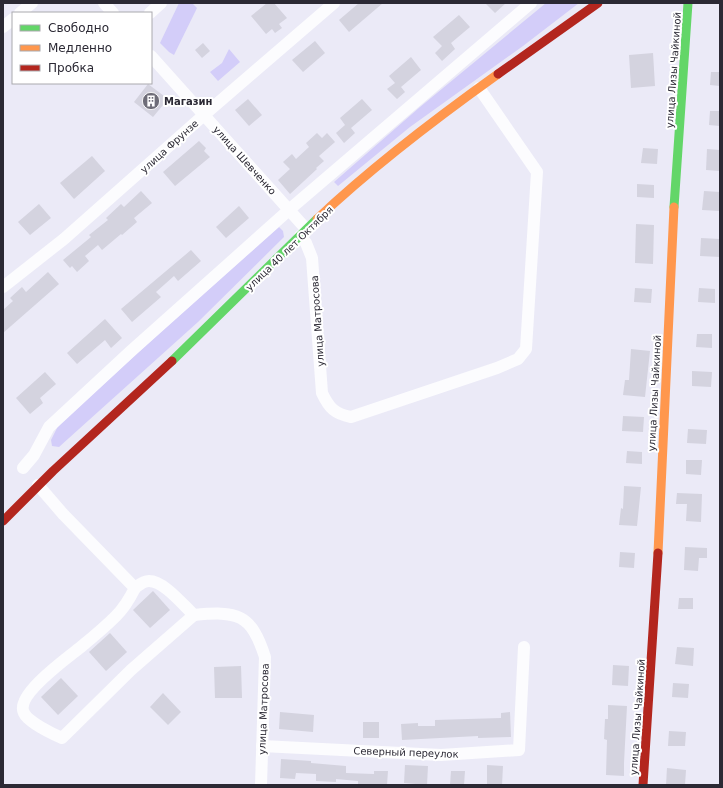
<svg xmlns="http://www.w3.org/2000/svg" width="723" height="788" font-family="'DejaVu Sans',sans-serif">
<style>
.green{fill:#d3cdf9}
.building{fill:#d4d3df}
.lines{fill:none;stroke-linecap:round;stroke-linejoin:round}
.street{stroke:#fcfcfe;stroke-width:12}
.fast{stroke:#63d668;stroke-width:9}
.slow{stroke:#ff974d;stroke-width:9}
.jam{stroke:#b3261e;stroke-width:9}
.labels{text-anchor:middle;stroke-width:4;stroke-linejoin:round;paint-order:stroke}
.street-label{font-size:10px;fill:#2b2934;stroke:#fff}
.poi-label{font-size:10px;font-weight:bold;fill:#2b2934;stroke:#fff;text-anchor:start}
</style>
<rect width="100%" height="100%" fill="#ebeaf7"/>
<g class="green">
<path d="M179,3H192L197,8L174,55L169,52L160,43Z"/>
<path d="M546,3H579L523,46L410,127L338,186L334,182L420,107Z"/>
<path d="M229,49L240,62L218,81L210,72L222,63Z"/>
<path d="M279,227L283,231L284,237L198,322L69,438L59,447L52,446L51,440L58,426L152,340Z"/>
</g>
<g class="building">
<path d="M267,3H274L287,18L279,24L282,28L275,33L272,29L266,34L251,16Z"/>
<path d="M359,3H383L349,32L339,20Z"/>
<path d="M485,3H506L495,13Z"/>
<path d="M459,15L470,27L451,43L455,49L442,61L435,53L442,46L433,37Z"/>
<path d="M315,41L325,53L303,72L292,60Z"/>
<path d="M203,43L210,51L202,58L195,50Z"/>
<path d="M653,53L655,86L631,88L629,55Z"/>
<path d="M411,57L421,70L401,87L405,92L397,99L387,89L395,83L389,76Z"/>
<path d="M711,72H720V86L710,85Z"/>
<path d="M148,84L168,99L153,117L134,102Z"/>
<path d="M248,99L262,115L249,126L235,110Z"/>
<path d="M362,99L372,110L351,128L355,133L344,143L336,133L345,125L340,118Z"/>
<path d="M710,111H720V126L709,125Z"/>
<path d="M317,133L322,138L327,133L335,142L319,156L324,161L316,168L317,169L290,194L278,180L290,169L283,162L292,154L296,159L309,147L306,143Z"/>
<path d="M199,141L206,148L204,151L210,157L175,186L163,172Z"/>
<path d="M643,148L658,149L657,164L641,163Z"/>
<path d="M707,149L720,150V171L706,170Z"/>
<path d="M92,156L105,171L74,199L60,183Z"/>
<path d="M637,184L654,185V198L637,197Z"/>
<path d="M141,191L152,203L134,218L137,222L122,235L121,234L102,250L98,245L85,256L89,261L77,272L72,266L70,268L63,260L91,237L89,235L108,220L106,218L121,204L124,207Z"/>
<path d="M704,191L720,192V211L702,210Z"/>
<path d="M39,204L51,218L30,235L18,222Z"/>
<path d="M239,206L249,218L226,238L216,227Z"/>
<path d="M636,224L654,225L653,264L635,263Z"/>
<path d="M701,238L720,239V257L700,256Z"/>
<path d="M191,250L201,261L178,281L174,276L156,292L161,297L132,322L121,309Z"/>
<path d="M48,272L59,284L3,333V310L13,301L10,298L22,287L26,292Z"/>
<path d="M635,288L652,289L651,303L634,302Z"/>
<path d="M699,288L715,289V303L698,302Z"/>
<path d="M105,319L122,338L111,348L105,340L77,364L67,353Z"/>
<path d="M697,334H712V348L696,347Z"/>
<path d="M631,349L650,351L645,397L623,395L625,380H629Z"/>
<path d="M692,371L712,372L711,387L692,386Z"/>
<path d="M45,372L56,384L40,398L43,403L30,414L16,398Z"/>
<path d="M623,416L644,417L643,432L622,431Z"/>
<path d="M688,429L707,430L706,444L687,443Z"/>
<path d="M627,451L642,452V464L626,463Z"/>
<path d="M686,460H702L701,475L686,474Z"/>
<path d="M624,486L641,487L637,526L619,525L621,508L623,509Z"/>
<path d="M677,493L702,494L701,522L686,521L687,504H676Z"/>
<path d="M685,547L707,548V558H699L698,571L684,570Z"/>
<path d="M620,552L635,553L634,568L619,567Z"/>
<path d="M153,591L170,610L150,628L133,610Z"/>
<path d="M679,598H693V609H678Z"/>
<path d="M110,633L127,652L106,671L89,652Z"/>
<path d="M677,647L694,648L693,666L675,664Z"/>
<path d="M613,665L629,666L628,686L612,685Z"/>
<path d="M241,666L242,698H215L214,667Z"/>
<path d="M61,678L78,696L58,715L41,697Z"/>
<path d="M673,683L689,684L688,698L672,697Z"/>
<path d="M163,693L181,712L168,725L150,707Z"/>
<path d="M608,705L627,706L624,763V776L606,775L607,740L604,739L605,719H608Z"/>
<path d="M280,712L314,715L313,732L279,729Z"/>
<path d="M510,712L511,737L478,738V736L402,740L401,724L418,723V726H435V720L501,718V713Z"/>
<rect x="363" y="722" width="16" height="16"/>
<path d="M669,731L686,732L685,746H668Z"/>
<path d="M281,759L311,761V763L346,766V773L374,774V771H388L387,785H358V781L336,779V782L316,781V774L296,773L295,779L280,778Z"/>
<path d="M405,765L428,766L427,785L404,783Z"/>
<path d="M487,765L503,766L502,785H487Z"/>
<path d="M667,768L686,770L685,785H666Z"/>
<path d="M451,771H465L464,785H450Z"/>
</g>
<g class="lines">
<g class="street">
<path d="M104,3L113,13"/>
<path d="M20,13L32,3"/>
<path d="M150,13L161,3"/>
<path d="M3,27L13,19"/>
<path d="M151,56L307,230"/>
<path d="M300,236L306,243L312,258L322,393C329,408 335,414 351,417L497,368L518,359L526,349L537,172L479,88"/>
<path d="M3,287L64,239L204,115L334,3"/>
<path d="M23,468L34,455L49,427L131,351L290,209L531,3"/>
<path d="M38,485L63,514L135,588C130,598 124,608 116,616C105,627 93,637 82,646C70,656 14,695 24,713C28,722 53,734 62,738L131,670L194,615"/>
<path d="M135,588C139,585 143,581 149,581C164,581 183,605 194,615C237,611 251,613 265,657L261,785"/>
<path d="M262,746L441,755L519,750L524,647"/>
</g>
<g class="fast">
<path d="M674,207L688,3"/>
<path d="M172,361L317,219"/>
</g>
<g class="slow">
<path d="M317,219C373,166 435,119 498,74"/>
<path d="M658,553L674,207"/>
</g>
<g class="jam">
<path d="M498,74L598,3"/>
<path d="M3,521L53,471L172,361"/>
<path d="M643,785L658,553"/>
</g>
</g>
<defs>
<symbol id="building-disc" viewBox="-11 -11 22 22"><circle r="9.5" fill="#6e6d78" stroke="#fff"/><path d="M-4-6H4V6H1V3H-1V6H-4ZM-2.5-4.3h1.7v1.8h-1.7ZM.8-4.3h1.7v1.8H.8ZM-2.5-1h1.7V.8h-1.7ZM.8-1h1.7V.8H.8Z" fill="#fff"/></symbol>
</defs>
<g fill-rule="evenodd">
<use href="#building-disc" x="141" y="91" width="20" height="20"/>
</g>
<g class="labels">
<g class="street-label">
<text transform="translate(673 70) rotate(-86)" y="4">улица Лизы Чайкиной</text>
<text transform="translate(169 146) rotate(-42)" y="4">улица Фрунзе</text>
<text transform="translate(245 160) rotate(48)" y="4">улица Шевченко</text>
<text transform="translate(289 248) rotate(-44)" y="4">улица 40 лет Октября</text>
<text transform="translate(317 321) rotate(-94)" y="4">улица Матросова</text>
<text transform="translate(654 393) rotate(-87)" y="4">улица Лизы Чайкиной</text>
<text transform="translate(263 709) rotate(-88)" y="4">улица Матросова</text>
<text transform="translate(637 717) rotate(-86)" y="4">улица Лизы Чайкиной</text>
<text transform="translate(406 752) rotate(2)" y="4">Северный переулок</text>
</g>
<g class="poi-label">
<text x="164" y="105">Магазин</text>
</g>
</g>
<rect width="723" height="788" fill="none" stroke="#2b2934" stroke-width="8"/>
<rect x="12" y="12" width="140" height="72" fill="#ffffff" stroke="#aaa9ae"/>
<rect x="20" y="25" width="20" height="6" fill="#63d668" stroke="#aaa9ae"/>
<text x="48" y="32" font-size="12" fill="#2b2934">Свободно</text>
<rect x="20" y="45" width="20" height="6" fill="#ff974d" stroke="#aaa9ae"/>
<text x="48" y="52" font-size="12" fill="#2b2934">Медленно</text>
<rect x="20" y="65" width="20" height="6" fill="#b3261e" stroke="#aaa9ae"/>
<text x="48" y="72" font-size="12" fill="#2b2934">Пробка</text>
</svg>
